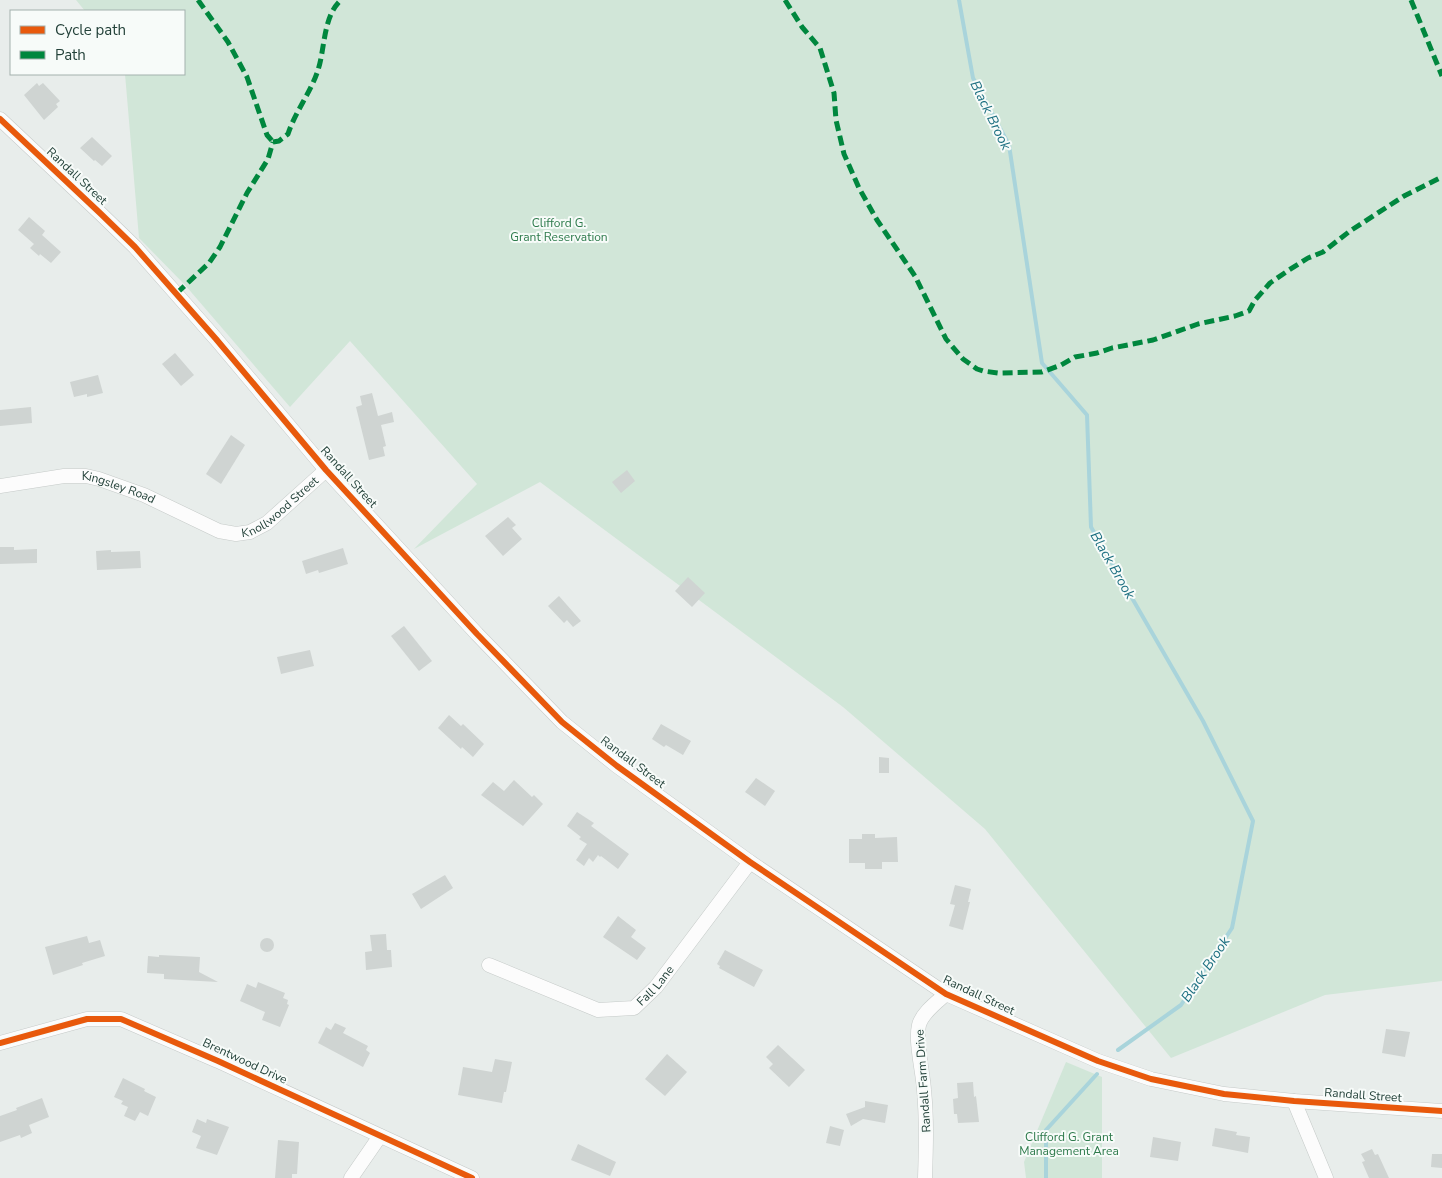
<svg xmlns="http://www.w3.org/2000/svg" width="1442" height="1178" font-family="'Nunito Sans',sans-serif">
<style>
.green{fill:#d1e6d8}
.lines{fill:none;stroke-linecap:round;stroke-linejoin:round}
.stream{stroke:#a9d4db;stroke-width:4}
.building{fill:#cfd4d2}
.minor-casing{stroke:#c5cac8;stroke-width:15}
.minor{stroke:#fcfcfc;stroke-width:14}
.quiet{stroke:#00873e;stroke-width:5;stroke-dasharray:10 5;stroke-linecap:butt}
.cycleway-casing{stroke:#f7fbf9;stroke-width:9}
.cycleway{stroke:#e8590c;stroke-width:6}
.labels{text-anchor:middle;stroke-width:4;stroke-linejoin:round;paint-order:stroke}
.street-label{font-size:12px;fill:#24423a;stroke:#f7fbf9}
.park-label{font-size:12px;fill:#2d7a4b;stroke:#f7fbf9}
.water-label{font-size:14px;font-style:italic;fill:#1c6f80;stroke:#f7fbf9}
</style>
<rect width="100%" height="100%" fill="#e8edeb"/>
<g class="green">
<path d="M76,0H1442V981L1325,995L1171,1058L985,829L843,707L540,482L414,549L477,484L350,341L290,407L185,285L139,238L125,74H184V11H85Z"/>
<path d="M1066,1062L1102,1077V1178H1026L1024,1162Z"/>
</g>
<g class="lines">
<g class="stream">
<path d="M959,0L973,78L1009,145L1042,363L1087,415L1091,527L1203,721L1253,821L1232,928L1181,1005L1118,1050"/>
<path d="M1046,1178V1130L1097,1074"/>
</g>
</g>
<g class="building">
<path d="M37,83L39,86L43,83L60,101L56,104L58,107L44,120L24,95Z"/>
<path d="M92,137L112,156L102,166L95,160L94,161L80,148Z"/>
<path d="M29,217L45,231L42,235L61,252L51,263L40,254L39,256L30,248L34,244L18,230Z"/>
<path d="M175,353L194,375L181,386L162,364Z"/>
<path d="M98,375L103,393L87,397V394L74,397L70,382Z"/>
<path d="M372,393L378,416L392,412L394,422L381,425L386,446L383,447L385,456L369,460L356,407L362,405L360,396Z"/>
<path d="M31,407L32,423L0,426V410Z"/>
<path d="M231,435L245,445L221,484L206,474Z"/>
<path d="M627,470L635,481L621,493L612,482Z"/>
<path d="M508,517L516,525L512,528L522,539L503,556L485,536Z"/>
<path d="M0,547H14V550L37,549V563L0,564Z"/>
<path d="M343,548L348,564L319,573L318,570L306,574L302,561Z"/>
<path d="M111,550V552L140,551L141,568L97,570L96,551Z"/>
<path d="M688,577L705,593L692,607L675,591Z"/>
<path d="M559,596L581,621L573,627L567,620L564,623L548,606Z"/>
<path d="M404,626L432,661L419,671L391,636Z"/>
<path d="M310,650L314,666L281,674L277,657Z"/>
<path d="M449,715L461,726L463,724L484,744L473,757L462,747L461,749L438,728Z"/>
<path d="M661,724L691,741L683,755L666,745L664,747L652,739Z"/>
<path d="M879,757L889,758V773H879Z"/>
<path d="M756,778L775,791L765,806L745,792Z"/>
<path d="M514,780L532,797L534,795L543,804L523,826L481,795L493,782L504,791Z"/>
<path d="M577,812L594,823L591,826L629,854L618,869L601,856L600,857L598,855L593,862L589,858L584,866L576,860L587,844L579,839L581,837L567,826Z"/>
<path d="M862,834H875V838L897,837L898,862H882V869H865V863H849V839H862Z"/>
<path d="M445,875L453,888L421,909L412,894Z"/>
<path d="M955,885L971,889L968,902H970L963,930L949,926L955,905L950,904Z"/>
<path d="M618,916L636,930L631,937L646,948L637,960L603,937Z"/>
<path d="M386,934L387,950H391L392,967L366,970L365,952L372,951L370,935Z"/>
<path d="M87,936L89,943L100,940L105,956L82,963L83,965L53,975L45,947Z"/>
<circle cx="267" cy="945" r="7"/>
<path d="M725,950L763,970L754,987L719,968L720,966L717,964Z"/>
<path d="M159,955L200,957L199,972L218,982L164,979V974L147,973L148,956L159,957Z"/>
<path d="M258,982L285,993L283,998L288,1000L287,1004L289,1005L280,1027L262,1020L265,1012L240,1001L247,984L256,988Z"/>
<path d="M335,1023L346,1028L343,1033L368,1046L366,1050L370,1053L363,1067L318,1043L326,1027L331,1030Z"/>
<path d="M1386,1029L1410,1032L1405,1057L1382,1053Z"/>
<path d="M778,1045L805,1070L789,1087L769,1068L773,1064L766,1057Z"/>
<path d="M667,1054L687,1072L665,1096L645,1079Z"/>
<path d="M495,1059L512,1062L506,1092H504L502,1103L458,1095L463,1067L492,1072Z"/>
<path d="M123,1078L145,1089L144,1091L156,1097L148,1116L140,1112L135,1121L124,1116L128,1107L121,1104L123,1101L114,1097Z"/>
<path d="M973,1082L974,1097L976,1096L979,1122L958,1123L957,1114H954L953,1099L958,1098L957,1083Z"/>
<path d="M42,1098L49,1117L29,1125L32,1133L21,1138L20,1135L0,1142V1116L17,1110L16,1108Z"/>
<path d="M865,1101L888,1105L885,1123L863,1119L851,1126L846,1114L865,1107Z"/>
<path d="M197,1119L206,1123L207,1119L229,1127L217,1155L196,1148L201,1136L192,1132Z"/>
<path d="M830,1126L844,1130L840,1146L826,1143Z"/>
<path d="M1215,1128L1237,1132L1236,1135L1250,1137L1248,1153L1212,1146Z"/>
<path d="M1153,1137L1181,1142L1178,1161L1150,1157Z"/>
<path d="M278,1140L299,1142L297,1174H292V1178H275Z"/>
<path d="M578,1144L616,1162L610,1176L571,1160Z"/>
<path d="M1372,1149L1375,1155L1378,1154L1389,1178H1369L1362,1162L1365,1161L1361,1154Z"/>
<path d="M1432,1154H1442V1168L1431,1167Z"/>
</g>
<g class="lines">
<defs>
<g id="minor">
<path d="M0,119L101,214L135,247L216,339L326,470L477,634L562,722L617,766L750,862L946,994L1098,1061L1151,1079L1224,1094L1294,1101L1442,1111"/>
<path id="s1" d="M0,486L64,476H86L99,479L144,495L219,531L236,534L250,532L267,523L326,470"/>
<path id="s2" d="M489,965L598,1010L634,1008L656,987L750,862"/>
<path d="M0,1043L87,1019H121L218,1061L472,1178"/>
<path d="M1294,1101L1326,1178"/>
<path d="M351,1178L380,1136"/>
<path d="M925,1178C926,1148 927,1120 924,1090C923,1072 915,1042 919,1025C922,1013 937,1002 946,994"/>
</g>
</defs>
<use href="#minor" class="minor-casing"/>
<use href="#minor" class="minor"/>
<g class="quiet">
<path d="M198,0L228,42L247,77L267,135L273,142"/>
<path d="M785,0L802,27L820,48L834,93L836,120L844,154L859,188L877,220L915,276L946,339L963,359L977,369L983,371L998,373L1042,372L1061,365L1075,357L1097,353L1112,348L1153,340L1198,324L1235,316L1249,311L1255,300L1270,283L1289,270L1308,258L1323,252L1350,231L1404,196L1442,177"/>
<path d="M1411,0L1442,76"/>
<path d="M273,142L279,141L288,134C295,112 311,92 318,70C325,49 323,16 341,0"/>
<path d="M177,293L209,263L220,247L247,193L268,159L273,142"/>
</g>
<defs>
<g id="cycleway">
<path d="M0,119L101,214L135,247L216,339L326,470L477,634L562,722L617,766L750,862L946,994L1098,1061L1151,1079L1224,1094L1294,1101L1442,1111"/>
<path d="M0,1043L87,1019H121L218,1061L472,1178"/>
</g>
</defs>
<use href="#cycleway" class="cycleway-casing"/>
<use href="#cycleway" class="cycleway"/>
</g>
<g class="labels">
<g class="street-label">
<text transform="translate(77 176) rotate(43)" y="4">Randall Street</text>
<text transform="translate(349 477) rotate(48)" y="4">Randall Street</text>
<text dy="4" stroke="none"><textPath href="#s1" startOffset="121">Kingsley Road</textPath></text>
<text dy="4" stroke="none"><textPath href="#s1" startOffset="301">Knollwood Street</textPath></text>
<text transform="translate(633 762) rotate(37)" y="4">Randall Street</text>
<text dy="4" stroke="none"><textPath href="#s2" startOffset="185">Fall Lane</textPath></text>
<text transform="translate(979 995) rotate(25)" y="4">Randall Street</text>
<text transform="translate(245 1061) rotate(25)" y="4">Brentwood Drive</text>
<text transform="translate(923 1081) rotate(-94)" y="4">Randall Farm Drive</text>
<text transform="translate(1363 1095) rotate(4)" y="4">Randall Street</text>
</g>
<g class="park-label">
<text x="559" y="227">Clifford G.<tspan x="559" dy="14">Grant Reservation</tspan></text>
<text x="1069" y="1141">Clifford G. Grant<tspan x="1069" dy="14">Management Area</tspan></text>
</g>
<g class="water-label">
<text transform="translate(991 115) rotate(64)" y="5">Black Brook</text>
<text transform="translate(1113 565) rotate(60)" y="5">Black Brook</text>
<text transform="translate(1205 969) rotate(-56)" y="5">Black Brook</text>
</g>
</g>
<rect x="10" y="10" width="175" height="65" fill="#f7fbf9" stroke="#a3b1ad"/>
<rect x="20" y="26" width="25" height="8" fill="#e8590c" stroke="#a3b1ad"/>
<text x="55" y="35" font-size="15" fill="#24423a">Cycle path</text>
<rect x="20" y="51" width="25" height="8" fill="#00873e" stroke="#a3b1ad"/>
<text x="55" y="60" font-size="15" fill="#24423a">Path</text>
</svg>
